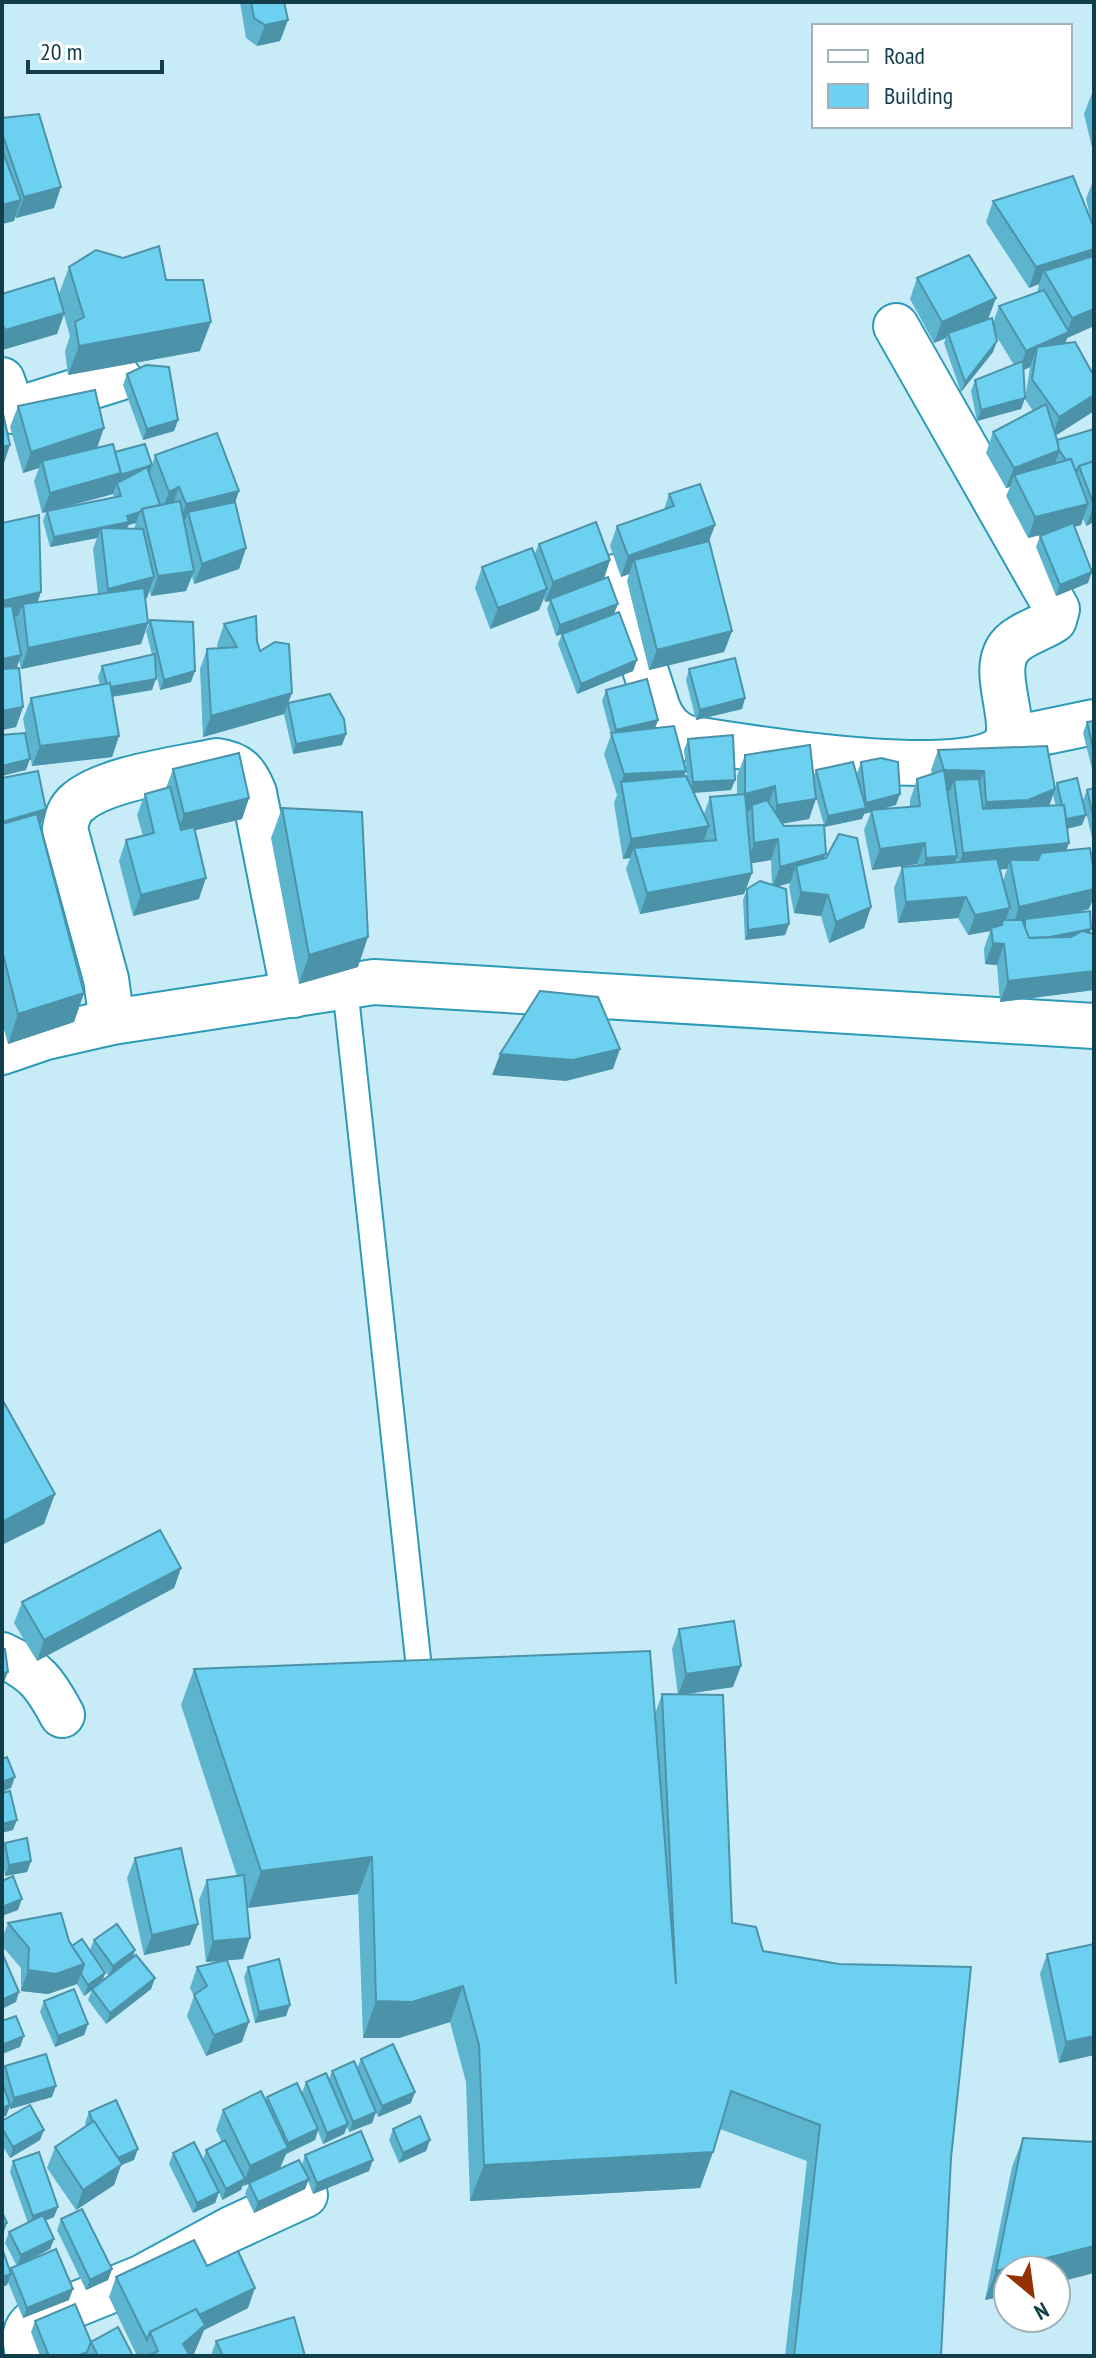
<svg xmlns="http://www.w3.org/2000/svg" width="1096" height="2358" font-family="'PT Sans Narrow',sans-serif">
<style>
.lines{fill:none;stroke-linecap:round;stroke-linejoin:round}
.lane-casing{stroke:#2d9ab7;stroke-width:28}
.street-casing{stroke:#2d9ab7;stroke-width:48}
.lane{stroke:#fff;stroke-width:24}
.street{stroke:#fff;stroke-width:44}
.wall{fill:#5db4ce;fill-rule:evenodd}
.shaded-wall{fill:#4c92a8}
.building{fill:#6cd1f0;stroke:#4c92a8;stroke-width:2}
</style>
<rect width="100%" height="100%" fill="#c7ecf8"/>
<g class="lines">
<defs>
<path id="lane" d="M345,987L418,1659"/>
<g id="street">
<path d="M2,380L13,411L119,378"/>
<path d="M615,577L658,709C665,724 672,732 687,738C732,745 993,790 1008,739C1015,712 989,667 1012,644C1023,633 1041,629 1054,620L1057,609L896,326"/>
<path d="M1007,740L1094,722"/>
<path d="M112,1022L106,979L65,829C67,818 69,809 78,802C106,778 180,769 217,761C239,764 246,773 254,793L294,995"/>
<path d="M2,1052L46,1037L112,1022L374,982L1094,1026"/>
<path d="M2,1655C35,1670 45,1683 62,1715"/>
<path d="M28,2356C26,2341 21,2331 35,2321L141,2278L231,2229L305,2195"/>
</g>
</defs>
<use href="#lane" class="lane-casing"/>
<use href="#street" class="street-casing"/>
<use href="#lane" class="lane"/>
<use href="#street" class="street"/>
</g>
<g class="wall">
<path d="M240,2H284L288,20L280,41L257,46L246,38Z"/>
<path d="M1092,93H1094V156L1084,114Z"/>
<path d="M2,118L54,208L16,218L15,216L14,221L2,224Z"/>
<path d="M1094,178V326L1067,338L1065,344L1094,376V411L1056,435L1057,440L1094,429V522L1086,526L1083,518L1081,525L1074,527L1088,583L1056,596L1036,547L1040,536L1052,532L1028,538L1006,496L1010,487L1006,488L986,453L993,432L1033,411L1025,399L1030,367L1023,370L1025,398L1021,409L977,421L971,391L975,380L1014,365L995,334L993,352L961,392L944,343L946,338L934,343L910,299L917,278L996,298L988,319L982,322L993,323L999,306L1037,293L1039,284L1029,288L986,222L993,201L1092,225L1086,199Z"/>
<path d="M69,267L166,280L200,351L68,375L65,351L70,336L64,315L57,334L2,350V294H59Z"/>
<path d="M127,374L178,420L174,431L143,440L123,385Z"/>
<path d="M18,406L97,448L115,452L152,465L155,455L235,502L246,548L239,569L194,584L192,576L186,591L151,596L149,590L147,598H145L148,623L141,644L21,669L19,660L17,668L23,707L16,727L2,730V523L38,602L98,594L93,549L97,538L50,547L43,521L46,512L42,513L34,481L39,468L23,473L10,427ZM116,485L113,494L114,497L64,507L113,494ZM136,523L134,529H127L129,525Z"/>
<path d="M669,494L715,525L709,541L732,631L724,652L649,670L627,581L629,574L621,577L610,546L617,526L664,510Z"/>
<path d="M539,544L610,560L604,579L614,614L637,660L633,671L577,694L558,644L562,634L556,636L547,609L550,601L545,602L544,598L539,610L490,629L475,588L482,567L534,555Z"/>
<path d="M150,620L191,682L160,690L156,672L152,690L112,697L119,736L112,757L32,766L23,719L31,698L100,685L98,677L102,666L152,655L146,631Z"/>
<path d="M224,624L257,641L260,651L288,703L346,734L342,745L293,754L284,714L203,737L200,669L207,649L218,648L217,645Z"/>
<path d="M689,669L745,698L742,709L696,720L686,680Z"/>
<path d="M606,690L658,720L655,728L686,771L684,776L687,779L684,750L688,739L735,780L731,790L694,793L704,814L710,797L737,795V776L745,755L814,775L816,770L858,779L857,773L861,762L896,805L881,809L910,807V800L917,779L932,774L931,770L938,750L1055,788L1057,783L1082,825L1067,829L1066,850L1094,872V896L1089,909L1072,913L1091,929L1090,933L1094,934V990L1000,1002L997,965L985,964L984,949L990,931L968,935L958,918L898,923L894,888L902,867L917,866V864L872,870L864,830L871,812L864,814L862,819L824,827V859L871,907L864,928L829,943L821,916L794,913L789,887L790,883L778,886L789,924L785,935L745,940L743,900L747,889L772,884L771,860L751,863L752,873L744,894L640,914L626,869L630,858L623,859L614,803L617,795L604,754L611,735L602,701ZM1053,795L1056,806H1049ZM816,797L824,825L784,826L782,823L809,819ZM1000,869H1007L1003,881Z"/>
<path d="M1094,721V769H1092L1083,733L1087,722Z"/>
<path d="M173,769L249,798L242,819L194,830L199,899L133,916L119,861L126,840L143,836L137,815L145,794L166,788Z"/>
<path d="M2,778L40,825L84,993L74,1022L8,1044L2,1022Z"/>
<path d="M1094,788V846L1083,800L1087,790Z"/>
<path d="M282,808L358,967L299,984L271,838Z"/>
<path d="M181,1568L174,1588L37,1661L14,1623L22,1602Z"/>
<path d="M679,1629L733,1687L681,1695L732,1923L763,1951L951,2158L941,2356H785L807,2161L720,2129L713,2152L700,2188L470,2201L466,2082L450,2022L399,2038H363L358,1894L247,1907L243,1959L206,1962L199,1900L207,1880L237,1876L181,1705L194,1669L655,1714L662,1694L678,1695L672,1649Z"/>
<path d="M5,1843L31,1861L27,1872L5,1876L3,1862L2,1863V1850Z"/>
<path d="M135,1858L198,1924L190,1945L144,1955L127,1878Z"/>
<path d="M8,1923L69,1941L72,1946L90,1950L94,1940L135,1950L133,1958L155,1978L151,1989L106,2024L88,2000L92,1990L84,1996L77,1984L48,1994L21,1991V1968L2,1946V1939ZM96,1959L109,1976L102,1981L105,1973Z"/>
<path d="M1047,1954L1094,2055L1059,2063L1040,1974Z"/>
<path d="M197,1967L242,2042L206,2056L187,2016L194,1996L190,1988Z"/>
<path d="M248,1967L286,2016L255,2023L244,1977Z"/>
<path d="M44,2001L88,2024L84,2035L55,2047L40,2012Z"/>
<path d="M361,2059L411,2103L378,2117L376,2112L372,2123L349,2132L347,2127L344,2134L323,2144L318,2131L315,2140L286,2154L280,2168L302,2165L305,2155L369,2171L313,2194L308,2181L305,2189L254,2213L245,2194L249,2184L243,2186L242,2185L241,2190L222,2200L219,2192L215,2203L193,2213L169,2164L173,2153L203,2160L206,2150L222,2142L216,2130L223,2110L265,2101L267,2097L302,2093L306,2082L329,2079L332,2071L357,2068Z"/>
<path d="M5,2066L52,2097L10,2109V2107L6,2116L2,2117V2073Z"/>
<path d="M89,2112L134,2160L121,2165L114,2185L76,2210L47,2168L55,2147L86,2126L85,2123Z"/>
<path d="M2,2121L40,2140L10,2158L2,2145Z"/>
<path d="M393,2129L426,2151L399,2163L389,2140Z"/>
<path d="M1023,2138L1008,2270V2295L985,2300L1012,2167Z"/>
<path d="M13,2161L54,2217L45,2221L54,2239L50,2249L19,2265L69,2300L23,2318L8,2282L7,2285L2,2287V2248L10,2271L11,2268L17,2266L5,2243L9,2232L28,2223L10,2172Z"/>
<path d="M61,2219L112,2269L108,2280L86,2290L57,2230Z"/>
<path d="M207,2266L248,2308L204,2330L193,2356H137L109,2297L116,2277Z"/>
<path d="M35,2321L91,2342L133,2356H40L31,2332Z"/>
<path d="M216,2341L305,2356H202L211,2355Z"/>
</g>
<g class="shaded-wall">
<path d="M288,20L280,41L257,46L265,25Z"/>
<path d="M61,187L54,208L16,218L24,197Z"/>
<path d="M21,200L14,221L2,224V205Z"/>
<path d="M1094,249V267L1044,271L1039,284L1029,288L1036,267Z"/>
<path d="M996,298L988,319L949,336L948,333L946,338L934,343L942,322Z"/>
<path d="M1094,309V326L1067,338L1062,353L1037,347L1030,367L1019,372L1026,351L1067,333L1072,318Z"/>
<path d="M64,313L57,334L2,350V337L5,330Z"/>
<path d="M211,322L200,351L68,375L79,346Z"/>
<path d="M997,341L993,352L961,392L965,382Z"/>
<path d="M1094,395V411L1052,438L1059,417Z"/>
<path d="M1025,398L1021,409L977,421L981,410Z"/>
<path d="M178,420L174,431L143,440L147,429Z"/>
<path d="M104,428L97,448L42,461L39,468L23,473L31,452Z"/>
<path d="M10,445L3,466H2V447Z"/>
<path d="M1060,450L1052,471L1014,475L1010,487L1006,488L1014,468Z"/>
<path d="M152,465L148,476L117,483L113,494L42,513L50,493Z"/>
<path d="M179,487L172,508L161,513L169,492Z"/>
<path d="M239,491L232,512H188L184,523L179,524L186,504Z"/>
<path d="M1088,504L1081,525L1028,538L1035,517Z"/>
<path d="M1094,505V522L1086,526Z"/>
<path d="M140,512L136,523L128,525L126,532L101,528L97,538L50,547L54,537Z"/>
<path d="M715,525L707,546L634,560L629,574L621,577L628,556Z"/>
<path d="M246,548L239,569L194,584L202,564Z"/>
<path d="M610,560L603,581L550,599V601L545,602L553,582Z"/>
<path d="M194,571L186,591L151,596L158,576Z"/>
<path d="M1092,572L1088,583L1056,596L1060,585Z"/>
<path d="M154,577L147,598L100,609L108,589Z"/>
<path d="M547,589L539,610L490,629L498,608Z"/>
<path d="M41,592L34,613L23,604L18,616L2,620V601Z"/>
<path d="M618,604L614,614L556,636L560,625Z"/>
<path d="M148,623L141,644L21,669L28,648Z"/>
<path d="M732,631L724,652L649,670L657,650Z"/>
<path d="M21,655L14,676L2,678V659Z"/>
<path d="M637,660L633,671L577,694L581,684Z"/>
<path d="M195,671L191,682L160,690L164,680Z"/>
<path d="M156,679L152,690L104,698L108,687Z"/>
<path d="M292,693L284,714L203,737L211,716Z"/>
<path d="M745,698L742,709L696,720L700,710Z"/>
<path d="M23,707L16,727L2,730V711Z"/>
<path d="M658,720L654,731L613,738L616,730Z"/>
<path d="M346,734L342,745L293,754L296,744Z"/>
<path d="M119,736L112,757L32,766L40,746Z"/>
<path d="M30,759L26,770L2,776V766Z"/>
<path d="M944,770L984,771L976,792L954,780L950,791H937Z"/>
<path d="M686,771L679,791L621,782L617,795L624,774Z"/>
<path d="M735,780L731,790L689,793L693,782Z"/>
<path d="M775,786L768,806L752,805L750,811L737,815L745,794Z"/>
<path d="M1055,789L1048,809L979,822L986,802Z"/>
<path d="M900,794L896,805L864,814L862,819L824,827L828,816L865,808L866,803Z"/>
<path d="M249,798L242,819L176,835L184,814Z"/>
<path d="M816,799L809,819L770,826L777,805Z"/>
<path d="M46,809L39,830L2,841V822Z"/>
<path d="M1086,815L1082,825L1062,830L1066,819Z"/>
<path d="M709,826L702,846L634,848L630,858L623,859L631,839Z"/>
<path d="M778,839L771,860L747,864L754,843Z"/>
<path d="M925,843L917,864L872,870L880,849Z"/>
<path d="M1069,843L1061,864L1010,860L1007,869L956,873L963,853Z"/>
<path d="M826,854L818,875L796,866L790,883L772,888L780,867Z"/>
<path d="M957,856L949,877L919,879L926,858Z"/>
<path d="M752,873L744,894L640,914L647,893Z"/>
<path d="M206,878L199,899L133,916L141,895Z"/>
<path d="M1094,889V896L1089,909L1025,925V919L1022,925L1012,928L1019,907Z"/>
<path d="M801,892L828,895L821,916L794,913Z"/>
<path d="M966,897L958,918L898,923L906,902Z"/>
<path d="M871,907L864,928L829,943L836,922Z"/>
<path d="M1010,908L1003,928V920L999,929L991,928L990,931L968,935L975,915Z"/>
<path d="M789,924L785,935L745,940L748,930Z"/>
<path d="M1091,929L1087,940L1026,942Z"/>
<path d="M368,937L358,967L299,984L309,955Z"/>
<path d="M993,943L1004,944L997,965L985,964Z"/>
<path d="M1094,971V990L1000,1002L1008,981Z"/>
<path d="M84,993L74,1022L8,1044L18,1014Z"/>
<path d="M620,1049L613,1069L566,1081L492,1075L500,1054Z"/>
<path d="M55,1494L44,1524L2,1545V1522Z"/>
<path d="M181,1568L174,1588L37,1661L44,1640Z"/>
<path d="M741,1666L733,1687L678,1695L686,1674Z"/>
<path d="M8,1672L4,1682L2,1683V1673Z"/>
<path d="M15,1777L11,1788L2,1792V1782Z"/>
<path d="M17,1820L13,1830L2,1833V1824Z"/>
<path d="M372,1857L358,1894L248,1908L261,1871Z"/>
<path d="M31,1861L27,1872L5,1876L9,1865Z"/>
<path d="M22,1899L18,1910L2,1916V1907Z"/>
<path d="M198,1924L190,1945L144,1955L152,1935Z"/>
<path d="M250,1938L243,1959L206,1962L213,1941Z"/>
<path d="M135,1950L131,1961L109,1977L113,1966Z"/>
<path d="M84,1964L77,1984L48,1994L21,1991L28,1970Z"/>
<path d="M105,1973L102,1983L84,1996L88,1985Z"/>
<path d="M155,1978L151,1989L106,2024L110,2013Z"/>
<path d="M463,1986L450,2022L399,2038H363L376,2001Z"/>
<path d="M19,1992L16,2002L2,2009V2000Z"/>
<path d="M290,2005L286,2016L255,2023L259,2012Z"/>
<path d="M249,2022L242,2042L206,2056L214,2035Z"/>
<path d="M88,2024L84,2035L55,2047L58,2036Z"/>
<path d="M24,2036L20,2047L2,2054V2045Z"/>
<path d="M1094,2036V2055L1059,2063L1066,2042Z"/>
<path d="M56,2086L52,2097L10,2109L14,2098Z"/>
<path d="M415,2092L411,2103L378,2117L382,2106Z"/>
<path d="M10,2105L6,2116L2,2117V2108Z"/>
<path d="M376,2112L372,2123L349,2132L353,2122Z"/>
<path d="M348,2124L344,2134L323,2144L327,2133Z"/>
<path d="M318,2129L315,2140L286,2154L280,2168L243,2186L250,2166L286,2148L288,2143Z"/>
<path d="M44,2130L40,2140L10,2158L13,2147Z"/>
<path d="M430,2140L426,2151L399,2163L403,2153Z"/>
<path d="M138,2149L134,2160L121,2165L114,2185L76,2210L83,2190L111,2161Z"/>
<path d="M713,2152L700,2188L470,2201L484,2165Z"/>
<path d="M373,2160L369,2171L313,2194L317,2183Z"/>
<path d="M245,2179L241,2190L222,2200L226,2189Z"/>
<path d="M309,2179L305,2189L254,2213L258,2202Z"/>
<path d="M219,2192L215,2203L193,2213L197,2203Z"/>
<path d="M58,2207L54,2217L29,2226L33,2216Z"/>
<path d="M7,2223L3,2234H2V2225Z"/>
<path d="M54,2239L50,2249L17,2266L21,2255Z"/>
<path d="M1094,2246V2273L1056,2283V2270H1008V2295L985,2300L996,2271Z"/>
<path d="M112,2269L108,2280L86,2290L90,2280Z"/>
<path d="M11,2274L7,2285L2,2287V2277Z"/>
<path d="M255,2288L248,2308L204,2330L193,2356H178L158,2351L152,2338Z"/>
<path d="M73,2289L69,2300L23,2318L27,2308Z"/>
</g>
<g class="building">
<path d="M251,2H284L288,20L265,25L254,18Z"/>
<path d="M39,114L61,187L24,197L2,133V118Z"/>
<path d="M2,150L21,200L2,205Z"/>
<path d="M1073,176L1094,228V249L1036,267L993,201Z"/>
<path d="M159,246L166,280H203L211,322L79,346L75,322L84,317L69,267L96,250L123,258Z"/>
<path d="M969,255L996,298L942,322L917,278Z"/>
<path d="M1094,256V309L1072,318L1044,271Z"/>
<path d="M54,278L64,313L5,330L2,322V294Z"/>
<path d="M1044,290L1069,332L1026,351L999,306Z"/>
<path d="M992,318L997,341L965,382L948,333Z"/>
<path d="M1075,342L1094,376V395L1059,417L1032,379L1037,347Z"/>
<path d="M1023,361L1025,398L981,410L975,380Z"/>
<path d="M146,365L169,367L178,420L147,429L127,374Z"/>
<path d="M95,390L104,428L31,452L18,406Z"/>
<path d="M1046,404L1060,450L1014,468L993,432Z"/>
<path d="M2,409L10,445L2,447Z"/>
<path d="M1094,429V461L1079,466L1076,472L1071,459L1066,460L1059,450L1057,440Z"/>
<path d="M217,433L239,491L186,504L179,487L169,492L155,455Z"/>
<path d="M113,444L121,473L50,493L42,461Z"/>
<path d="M145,444L152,465L120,475L121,473L115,452Z"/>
<path d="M1071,459L1088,504L1035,517L1014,475Z"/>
<path d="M1094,461V505L1079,466Z"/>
<path d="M147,467L160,505L142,509L140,512L127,516L129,522L54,537L47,511L121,496L117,483Z"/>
<path d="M700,484L715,525L628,556L617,526L674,506L669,494Z"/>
<path d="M180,501L194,571L158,576L142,509Z"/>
<path d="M235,502L246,548L202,564L188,512Z"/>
<path d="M39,515L41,592L2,601V523Z"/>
<path d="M596,522L610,560L553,582L539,544Z"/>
<path d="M1073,523L1092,572L1060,585L1040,536Z"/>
<path d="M101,528L143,529L154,577L108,589Z"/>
<path d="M709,541L732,631L657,650L634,560Z"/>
<path d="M532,548L547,589L498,608L482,567Z"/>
<path d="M608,577L618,604L560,625L550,599Z"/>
<path d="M144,588L148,623L28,648L23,604Z"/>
<path d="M12,606L21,655L2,659V607Z"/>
<path d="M619,612L637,660L581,684L562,634Z"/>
<path d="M256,616L257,641L260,651L275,642L289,644L292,693L211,716L207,649L237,647L224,624Z"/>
<path d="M150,620L193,622L195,671L164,680Z"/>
<path d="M155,654L156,679L110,687V683L107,684L102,666Z"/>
<path d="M735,658L745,698L700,710L689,669Z"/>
<path d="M19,668L23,707L2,711V669Z"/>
<path d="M647,679L658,720L616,730L606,690Z"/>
<path d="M110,683L119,736L40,746L31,698Z"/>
<path d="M330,694L344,719L346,734L296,744L288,703Z"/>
<path d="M1094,721V752L1087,722Z"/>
<path d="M674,726L686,771L624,774L611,733Z"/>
<path d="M25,733L30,759L2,766V735Z"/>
<path d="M733,735L735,780L693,782L688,739Z"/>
<path d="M810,745L816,799L777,805L775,786L745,794V755Z"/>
<path d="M1047,746L1055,789L1028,800L986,802L984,771L944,770L938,750Z"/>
<path d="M239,753L249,798L184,814L173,769Z"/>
<path d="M881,758L898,762L900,794L866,803L861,762Z"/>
<path d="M853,762L866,808L828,816L816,770Z"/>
<path d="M944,770L957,856L926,858L925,843L880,849L871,810L920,806L917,779Z"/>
<path d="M38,771L46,809L2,822V778Z"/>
<path d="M686,776L709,826L631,839L621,782Z"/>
<path d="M1077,778L1086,815L1066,819L1064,805H1062L1057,783Z"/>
<path d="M979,779L983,809L1064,805L1069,843L963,853L954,780Z"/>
<path d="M170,787L181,830L194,827L206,878L141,895L126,840L154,833L145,794Z"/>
<path d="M1094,788V820L1087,790Z"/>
<path d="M745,794L752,873L647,893L634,848L716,840L710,797Z"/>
<path d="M767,800L784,826L824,825L826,854L780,867L778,839L754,843L752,805Z"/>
<path d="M282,808L362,812L368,937L309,955Z"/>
<path d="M37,814L84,993L18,1014L2,950V824Z"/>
<path d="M839,834L857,838L871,907L836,922L828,895L801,892L796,866L826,858Z"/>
<path d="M1090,848L1094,872V889L1019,907L1010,860H1038L1041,853Z"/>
<path d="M997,859L1010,908L975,915L966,897L906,902L902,867Z"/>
<path d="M760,881L786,889L789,924L748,930L747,889Z"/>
<path d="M1090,911L1091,929L1050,937L1029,938L1025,929V919Z"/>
<path d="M1003,920H1022L1029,938L1071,937L1082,931L1094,934V971L1008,981L1004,944L993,943L991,928L1002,925Z"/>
<path d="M540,991L598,997L620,1049L573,1060L500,1054Z"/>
<path d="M2,1399L55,1494L2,1522Z"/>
<path d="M160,1530L181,1568L44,1640L22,1602Z"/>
<path d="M734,1621L741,1666L686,1674L679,1629Z"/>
<path d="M2,1648L5,1649L8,1672L2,1673Z"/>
<path d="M650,1651L676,1984L662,1694L723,1695L732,1923L756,1927L763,1951L839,1964L971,1967L951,2158L941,2356H794L820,2125L731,2091L713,2152L484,2165L479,2045L463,1986L412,2002L376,2001L372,1857L261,1871L194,1669Z"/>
<path d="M7,1757L15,1777L2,1782V1759Z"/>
<path d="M10,1791L17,1820L2,1824V1793Z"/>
<path d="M27,1838L31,1861L9,1865L5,1843Z"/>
<path d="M181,1848L198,1924L152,1935L135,1858Z"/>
<path d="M244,1875L250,1938L213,1941L207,1880Z"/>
<path d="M13,1876L22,1899L2,1907V1881Z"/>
<path d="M61,1913L69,1941L84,1964L56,1974L28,1970L29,1948L8,1923Z"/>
<path d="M117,1924L135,1950L113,1966L94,1940Z"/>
<path d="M82,1939L105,1973L88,1985L81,1974L84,1964L72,1946Z"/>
<path d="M1094,1944V2036L1066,2042L1047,1954Z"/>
<path d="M2,1953L19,1992L2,2000Z"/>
<path d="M136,1955L155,1978L110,2013L92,1989Z"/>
<path d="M279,1959L290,2005L259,2012L248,1967Z"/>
<path d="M227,1960L249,2022L214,2035L194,1995L207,1986L197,1967Z"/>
<path d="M74,1989L88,2024L58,2036L44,2001Z"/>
<path d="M16,2016L24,2036L2,2045V2021Z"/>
<path d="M393,2044L415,2092L382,2106L361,2059Z"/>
<path d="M46,2054L56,2086L14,2098L5,2066Z"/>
<path d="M354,2061L376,2112L353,2122L332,2071Z"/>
<path d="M326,2073L348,2124L327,2133L306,2082Z"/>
<path d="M2,2082L10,2105L2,2108Z"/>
<path d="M297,2083L318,2129L288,2143L267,2097Z"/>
<path d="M261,2091L288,2148L250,2166L223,2110Z"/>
<path d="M116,2100L138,2149L118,2158L93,2122L89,2112Z"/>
<path d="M30,2105L44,2130L13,2147L2,2128V2121Z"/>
<path d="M420,2116L430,2140L403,2153L393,2129Z"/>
<path d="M94,2121L122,2164L83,2190L55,2147Z"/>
<path d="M361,2131L373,2160L317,2183L305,2155Z"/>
<path d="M1023,2138L1094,2142V2246L996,2271Z"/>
<path d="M225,2140L245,2179L226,2189L206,2150Z"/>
<path d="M194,2142L219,2192L197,2203L173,2153Z"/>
<path d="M39,2152L58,2207L33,2216L13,2161Z"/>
<path d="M299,2160L309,2179L258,2202L249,2183Z"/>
<path d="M82,2209L112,2269L90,2280L61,2219Z"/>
<path d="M2,2212L7,2223L2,2225Z"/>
<path d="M43,2215L54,2239L21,2255L9,2232Z"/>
<path d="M194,2240L207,2266L238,2251L255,2288L199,2315L196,2309L150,2332L147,2340L116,2277Z"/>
<path d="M2,2248L11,2274L2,2277Z"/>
<path d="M56,2249L73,2289L27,2308L11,2268Z"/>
<path d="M75,2304L91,2342L87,2352L77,2356H49L35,2321Z"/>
<path d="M196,2309L205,2325L183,2344L190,2356H148L158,2351L150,2332Z"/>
<path d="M294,2317L305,2356H223L216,2341Z"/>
<path d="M118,2327L133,2356H98L91,2342Z"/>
</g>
<rect width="1096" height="2358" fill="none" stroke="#123e4b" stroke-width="8"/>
<rect x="812" y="24" width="260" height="104" fill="#ffffff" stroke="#a0b2b7" stroke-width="2"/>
<rect x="828" y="50" width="40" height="12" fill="#ffffff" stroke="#a0b2b7" stroke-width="2"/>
<text x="884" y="64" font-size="24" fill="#123e4b">Road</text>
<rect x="828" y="84" width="40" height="24" fill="#6cd1f0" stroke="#a0b2b7" stroke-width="2"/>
<text x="884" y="104" font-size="24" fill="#123e4b">Building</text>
<g transform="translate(1032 2294) rotate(151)"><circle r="38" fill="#ffffff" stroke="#a0b2b7" stroke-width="2"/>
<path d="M0-6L14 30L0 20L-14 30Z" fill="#953100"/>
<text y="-12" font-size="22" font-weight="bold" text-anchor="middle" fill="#123e4b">N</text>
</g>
<path d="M28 60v12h134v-12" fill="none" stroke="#123e4b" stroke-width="4"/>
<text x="40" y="60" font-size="24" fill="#123e4b" stroke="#ffffff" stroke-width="6" paint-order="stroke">20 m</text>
</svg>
